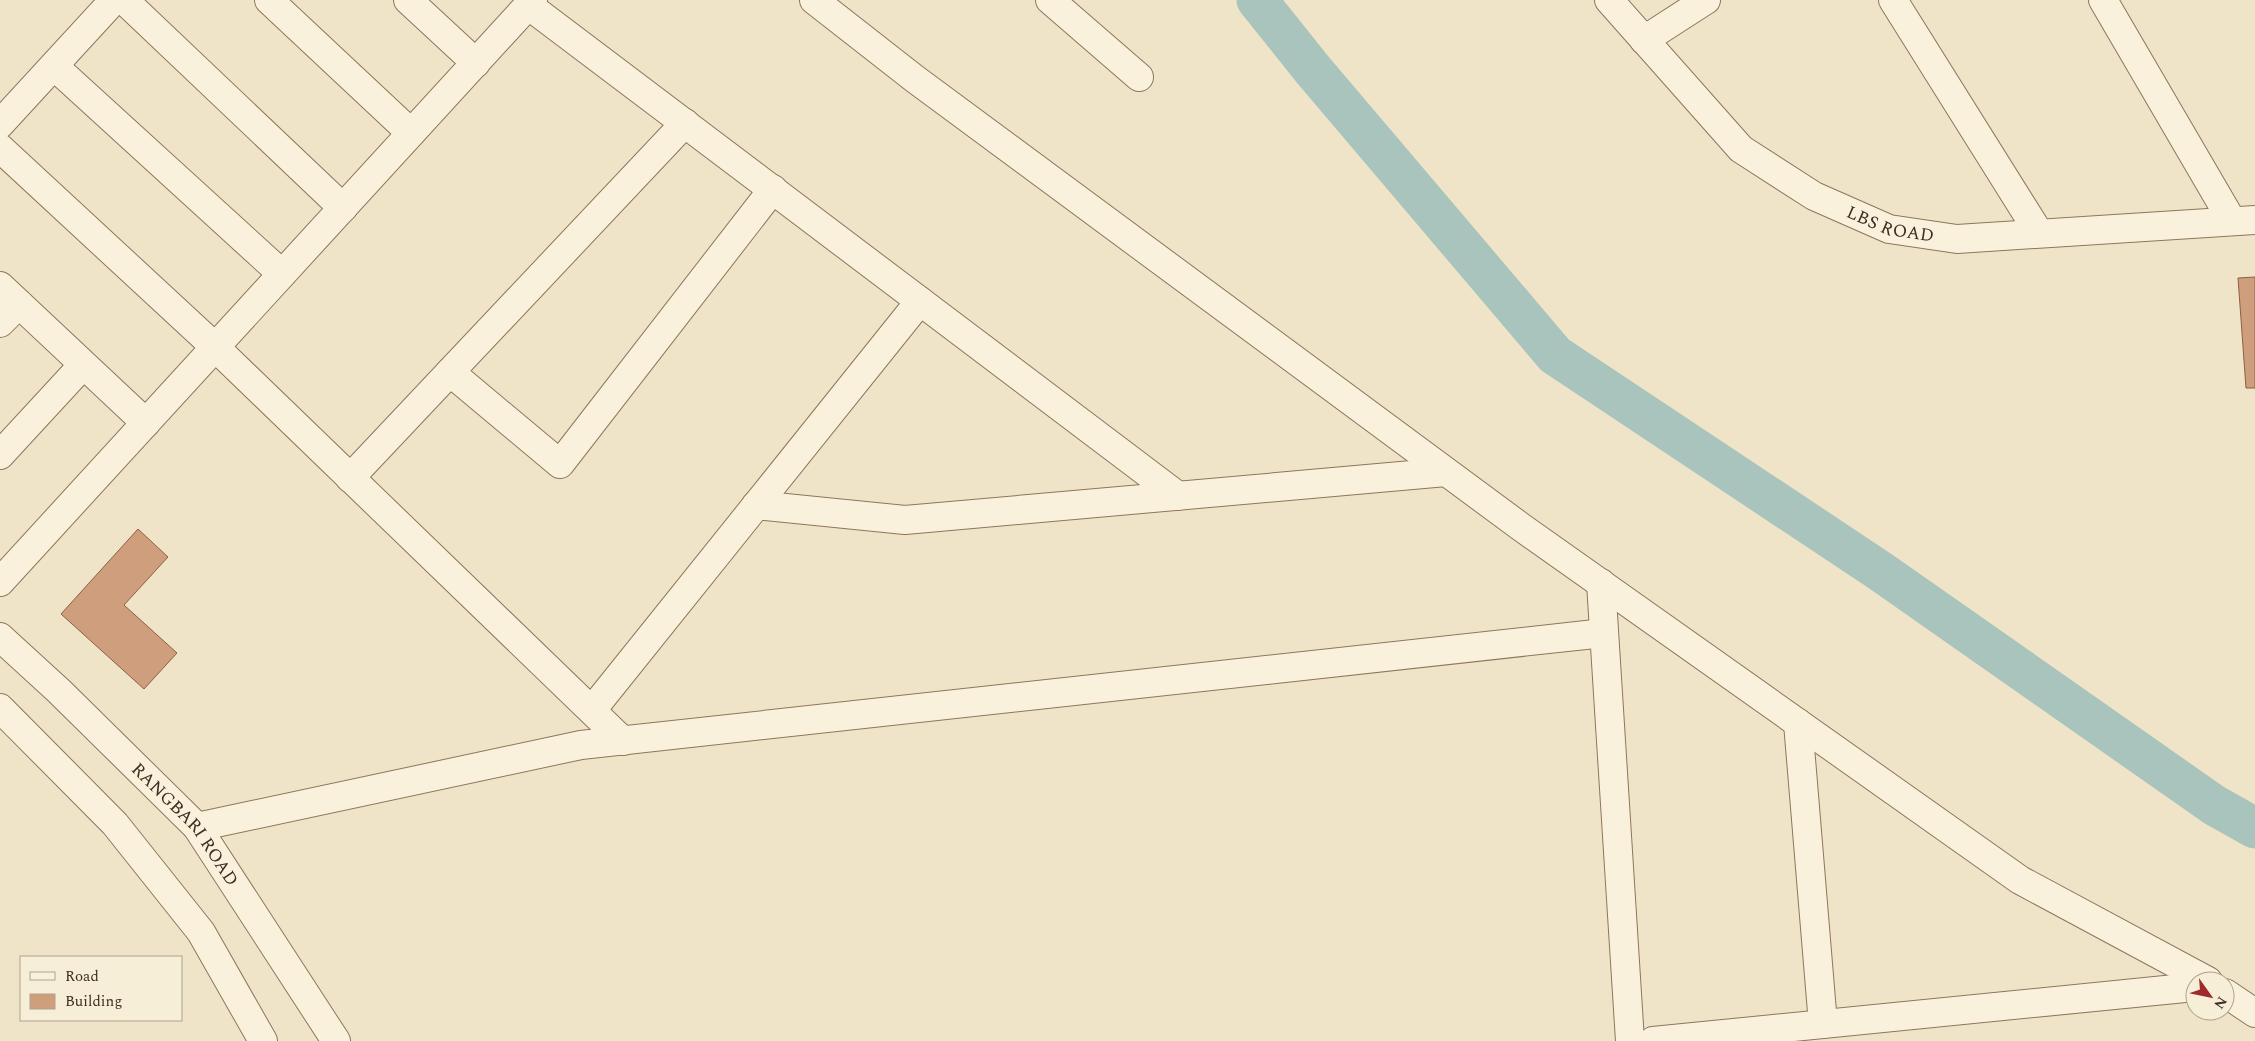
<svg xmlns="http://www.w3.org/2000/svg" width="2255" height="1041" font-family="Spectral,serif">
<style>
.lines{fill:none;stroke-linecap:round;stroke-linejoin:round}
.canal{stroke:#a9c4bc;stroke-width:41}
.building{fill:#cf9f7d;stroke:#8d5f41}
.minor-casing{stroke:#8d765c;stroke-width:30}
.tertiary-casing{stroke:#8d765c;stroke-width:30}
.minor{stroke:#faf1dc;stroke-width:28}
.tertiary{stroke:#faf1dc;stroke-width:28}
.labels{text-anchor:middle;stroke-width:4;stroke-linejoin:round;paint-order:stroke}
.street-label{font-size:18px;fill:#3d2e20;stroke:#f7eed8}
</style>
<rect width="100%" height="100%" fill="#f0e4c8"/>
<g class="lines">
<path class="canal" d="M1257,0L1313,70L1555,355L1880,571L2214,805L2255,828"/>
</g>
<g class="building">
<path d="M2255,277V388H2246L2238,278Z"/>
<path d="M138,529L168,557L124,605L177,653L144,689L61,614Z"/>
</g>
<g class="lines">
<defs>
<g id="minor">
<path d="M124,0L343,208"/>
<path d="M269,0L411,133"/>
<path d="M408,0L476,63"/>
<path d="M814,0L915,79L1521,527L2020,880L2208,981"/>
<path d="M1050,0L1139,77"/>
<path id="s1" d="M1609,0L1741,149L1814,196L1889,229L1957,239L2255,220"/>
<path d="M1893,0L2039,233"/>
<path d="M2103,0L2232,221"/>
<path d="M528,5L1178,496"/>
<path d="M1644,40L1706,0"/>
<path d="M54,66L282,274"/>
<path d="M0,124L114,0"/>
<path d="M0,148L215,347L623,741"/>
<path d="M0,286L146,423"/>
<path d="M0,323L19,304"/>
<path d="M450,372L560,464L773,189"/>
<path d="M0,455L83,365"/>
<path d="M350,478L685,123"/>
<path d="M756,505L905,520L1446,472"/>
<path d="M0,582L533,0"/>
<path d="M1601,583L1630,1041"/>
<path d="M592,710L920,301"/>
<path d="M1798,723L1823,1024"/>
<path d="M197,827L581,745L1604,633"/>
<path d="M2225,993L2255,1013"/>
<path d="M1653,1041L2195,987"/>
</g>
<g id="tertiary">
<path id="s2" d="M0,637L59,691L197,827L336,1041"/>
<path d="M0,708L115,824L201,932L263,1041"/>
</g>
</defs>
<use href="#minor" class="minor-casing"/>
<use href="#tertiary" class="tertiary-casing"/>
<use href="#minor" class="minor"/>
<use href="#tertiary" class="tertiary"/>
</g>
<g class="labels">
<g class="street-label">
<text dy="6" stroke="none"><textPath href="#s1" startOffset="368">LBS ROAD</textPath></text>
<text dy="6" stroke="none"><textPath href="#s2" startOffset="264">RANGBARI ROAD</textPath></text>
</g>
</g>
<rect x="20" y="956" width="162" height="65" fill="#f7eed8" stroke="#ada18e"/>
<rect x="30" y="972" width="25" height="8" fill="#faf1dc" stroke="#ada18e"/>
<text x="65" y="981" font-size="15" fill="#3d2e20">Road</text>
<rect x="30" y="994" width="25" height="15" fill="#cf9f7d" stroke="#ada18e"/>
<text x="65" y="1006" font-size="15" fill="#3d2e20">Building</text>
<g transform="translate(2210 996) rotate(123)"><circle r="24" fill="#f7eed8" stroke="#ada18e"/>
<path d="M0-4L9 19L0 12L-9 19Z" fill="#9e2a2b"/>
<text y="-8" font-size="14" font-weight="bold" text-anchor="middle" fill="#3d2e20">N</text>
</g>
</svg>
